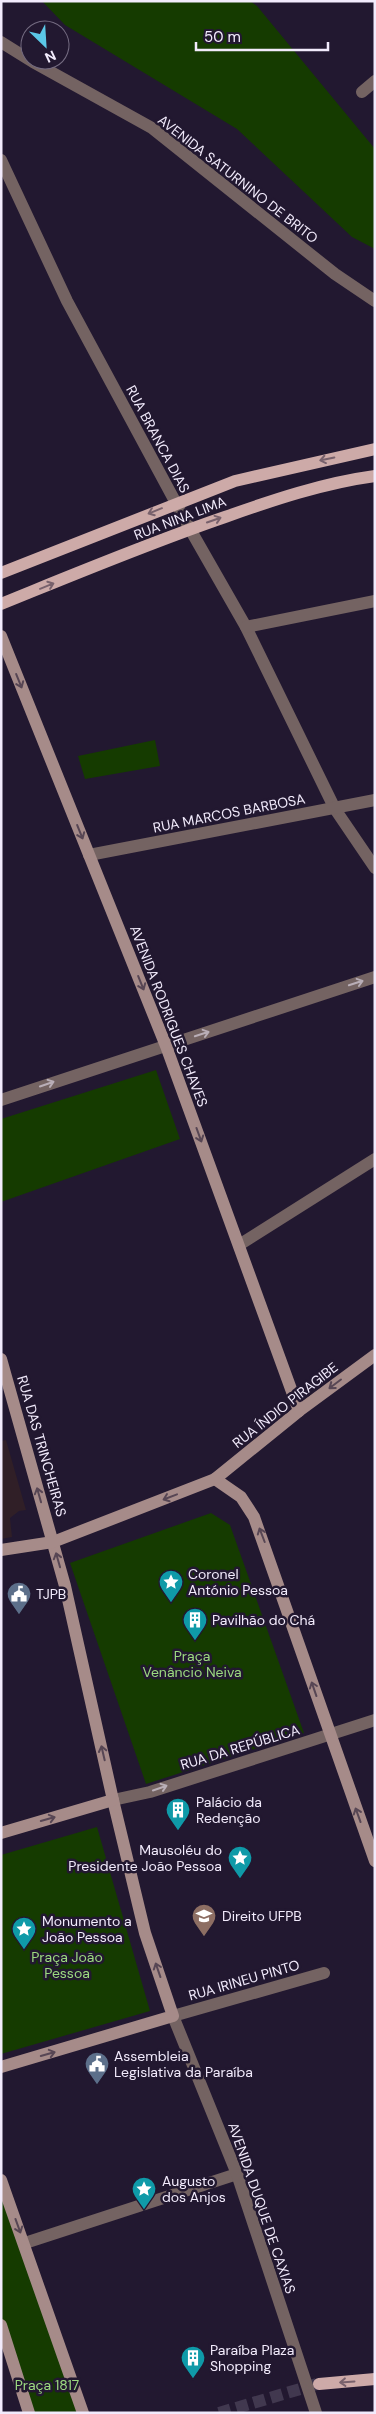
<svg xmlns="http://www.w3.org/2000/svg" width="376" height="2414" font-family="'DM Sans',sans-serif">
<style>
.education{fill:#301f27}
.green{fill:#153b00}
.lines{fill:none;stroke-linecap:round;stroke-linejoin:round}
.primary-tunnel{stroke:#41384f;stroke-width:12;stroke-dasharray:12 6;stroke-linecap:butt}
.street{stroke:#746362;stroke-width:12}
.secondary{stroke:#a68b89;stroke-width:12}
.primary{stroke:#cdaaa8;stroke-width:12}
.oneway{stroke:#78616c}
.oneway2{stroke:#574654}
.oneway3{stroke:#b9aeb7}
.labels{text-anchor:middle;stroke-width:5;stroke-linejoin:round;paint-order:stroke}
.street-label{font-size:14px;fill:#f2ebfc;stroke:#221830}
.poi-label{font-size:14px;fill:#f2ebfc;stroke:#221830;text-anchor:start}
.park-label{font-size:14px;fill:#9cda80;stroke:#221830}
</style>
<rect width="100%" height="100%" fill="#221830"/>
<path class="education" d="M6,1440L26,1510L19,1511L10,1518L12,1537L1,1539V1441Z"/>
<g class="green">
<path d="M42,1H250L257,6L375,149V249L352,237L237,129L65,25Z"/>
<path d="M155,740L160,766L85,779L78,756Z"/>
<path d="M156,1070L180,1139L1,1202V1119Z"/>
<path d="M211,1513L230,1525L304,1733L146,1784L70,1563Z"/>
<path d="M97,1827L150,2011L1,2054V1855Z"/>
<path d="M1,2180L83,2413H29L1,2325Z"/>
</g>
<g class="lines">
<path class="primary-tunnel" d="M219,2413L317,2384"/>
<g class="street">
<path d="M1,42L33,62L152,128L335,274L375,301"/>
<path d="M362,92L375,81"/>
<path d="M1,160L67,301L190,529L246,627L335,809L375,868"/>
<path d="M246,627L375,601"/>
<path d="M89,855L375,800"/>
<path d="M1,1100L375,977"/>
<path d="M239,1245L375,1159"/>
<path d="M113,1800L150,1792L375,1720"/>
<path d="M25,2243L237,2174"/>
<path d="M316,2413L237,2174L173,2016L324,1973"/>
</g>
<g class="secondary">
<path d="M1,636L166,1046L299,1411"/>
<path d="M1,1359L65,1586L113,1800L145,1933L173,2016L1,2067"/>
<path d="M215,1479L241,1497L254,1517L375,1861"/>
<path d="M1,1550L53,1542L215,1479L299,1411L375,1355"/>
<path d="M1,1833L113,1800"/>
<path d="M1,2180L83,2413"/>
<path d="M1,2325L29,2413"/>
</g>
<g class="primary">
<path d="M1,573L235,481L375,449"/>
<path d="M1,604C75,574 149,543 225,517C273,500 323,483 375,476"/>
<path d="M319,2384L375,2379"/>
</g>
</g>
<defs><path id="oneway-shaft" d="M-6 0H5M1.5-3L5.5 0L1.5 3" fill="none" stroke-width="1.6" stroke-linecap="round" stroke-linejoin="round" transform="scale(1.25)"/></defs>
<g class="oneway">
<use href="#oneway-shaft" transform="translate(327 459) rotate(168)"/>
<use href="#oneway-shaft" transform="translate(155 511) rotate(158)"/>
<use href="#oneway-shaft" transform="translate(214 520) rotate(-19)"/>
<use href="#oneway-shaft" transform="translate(47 586) rotate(-22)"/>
<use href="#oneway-shaft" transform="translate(347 2382) rotate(176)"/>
</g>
<g class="oneway2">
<use href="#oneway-shaft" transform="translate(19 681) rotate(68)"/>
<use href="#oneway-shaft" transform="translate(80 832) rotate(68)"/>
<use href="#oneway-shaft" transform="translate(141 983) rotate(68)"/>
<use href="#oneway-shaft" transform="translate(199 1135) rotate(70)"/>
<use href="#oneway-shaft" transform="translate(335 1384) rotate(143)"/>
<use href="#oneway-shaft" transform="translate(39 1495) rotate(-106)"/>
<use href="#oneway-shaft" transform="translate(170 1497) rotate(159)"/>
<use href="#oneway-shaft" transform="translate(262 1535) rotate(-111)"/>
<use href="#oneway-shaft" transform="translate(58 1560) rotate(-106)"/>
<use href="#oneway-shaft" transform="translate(314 1689) rotate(-109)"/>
<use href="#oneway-shaft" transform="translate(103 1753) rotate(-103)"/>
<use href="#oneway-shaft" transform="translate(358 1815) rotate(-110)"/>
<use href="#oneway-shaft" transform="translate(48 1819) rotate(-16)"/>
<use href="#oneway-shaft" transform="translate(158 1970) rotate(-109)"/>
<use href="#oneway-shaft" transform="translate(48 2054) rotate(-16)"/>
<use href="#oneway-shaft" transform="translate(18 2226) rotate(70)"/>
</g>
<g class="oneway3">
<use href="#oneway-shaft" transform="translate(356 983) rotate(-18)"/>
<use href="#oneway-shaft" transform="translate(202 1034) rotate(-18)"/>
<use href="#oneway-shaft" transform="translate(47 1084) rotate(-19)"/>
<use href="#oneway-shaft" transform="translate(160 1788) rotate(-19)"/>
</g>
<defs>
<symbol id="sight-pin" viewBox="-11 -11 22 30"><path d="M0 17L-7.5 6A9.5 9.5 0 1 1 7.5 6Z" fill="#0f9aa8" stroke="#221830"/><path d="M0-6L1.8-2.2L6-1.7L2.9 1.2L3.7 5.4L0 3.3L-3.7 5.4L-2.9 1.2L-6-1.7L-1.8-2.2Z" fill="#fff"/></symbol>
<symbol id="civic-pin" viewBox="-11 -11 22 30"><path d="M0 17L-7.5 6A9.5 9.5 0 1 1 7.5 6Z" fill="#5c6f8a" stroke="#221830"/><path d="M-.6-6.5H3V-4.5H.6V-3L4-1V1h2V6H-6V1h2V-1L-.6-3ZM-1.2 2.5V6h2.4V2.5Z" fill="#fff"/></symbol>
<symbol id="building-pin" viewBox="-11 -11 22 30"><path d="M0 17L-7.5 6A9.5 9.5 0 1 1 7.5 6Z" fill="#0f9aa8" stroke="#221830"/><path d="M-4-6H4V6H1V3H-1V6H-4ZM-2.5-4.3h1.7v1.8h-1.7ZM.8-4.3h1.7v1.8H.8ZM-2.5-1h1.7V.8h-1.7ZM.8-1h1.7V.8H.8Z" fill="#fff"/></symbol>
<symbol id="university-pin" viewBox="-11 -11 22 30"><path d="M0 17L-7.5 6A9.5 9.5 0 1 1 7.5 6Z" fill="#8d6e63" stroke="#221830"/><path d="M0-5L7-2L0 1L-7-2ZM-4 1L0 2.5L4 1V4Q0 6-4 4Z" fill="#fff"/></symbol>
</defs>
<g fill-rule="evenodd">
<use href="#sight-pin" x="157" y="1568" width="28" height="38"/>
<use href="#civic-pin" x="5" y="1580" width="28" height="38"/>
<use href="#building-pin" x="181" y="1606" width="28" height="38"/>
<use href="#building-pin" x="164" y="1796" width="28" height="38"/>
<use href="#sight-pin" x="226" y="1844" width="28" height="38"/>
<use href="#university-pin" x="190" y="1902" width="28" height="38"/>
<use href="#sight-pin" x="10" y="1915" width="28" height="38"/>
<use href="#civic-pin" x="83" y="2050" width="28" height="38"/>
<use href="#sight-pin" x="130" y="2175" width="28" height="38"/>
<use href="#building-pin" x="179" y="2344" width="28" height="38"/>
</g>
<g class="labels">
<g class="street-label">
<text transform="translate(238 179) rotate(38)" y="5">AVENIDA SATURNINO DE BRITO</text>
<text transform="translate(158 439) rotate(62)" y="5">RUA BRANCA DIAS</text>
<text transform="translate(180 518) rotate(-21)" y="5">RUA NINA LIMA</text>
<text transform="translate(229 813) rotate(-11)" y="5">RUA MARCOS BARBOSA</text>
<text transform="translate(169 1016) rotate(69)" y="5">AVENIDA RODRIGUES CHAVES</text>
<text transform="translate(285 1405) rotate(-38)" y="5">RUA ÍNDIO PIRAGIBE</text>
<text transform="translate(42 1446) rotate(74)" y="5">RUA DAS TRINCHEIRAS</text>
<text transform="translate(240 1747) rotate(-17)" y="5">RUA DA REPÚBLICA</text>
<text transform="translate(244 1980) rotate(-16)" y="5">RUA IRINEU PINTO</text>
<text transform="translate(262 2208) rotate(71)" y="5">AVENIDA DUQUE DE CAXIAS</text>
</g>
<g class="poi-label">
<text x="188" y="1579">Coronel<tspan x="188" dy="16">António Pessoa</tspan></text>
<text x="36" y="1599">TJPB</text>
<text x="212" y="1625">Pavilhão do Chá</text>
<text x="196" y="1807">Palácio da<tspan x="196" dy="16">Redenção</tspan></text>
<text x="222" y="1855" text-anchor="end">Mausoléu do<tspan x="222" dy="16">Presidente João Pessoa</tspan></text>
<text x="222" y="1921">Direito UFPB</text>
<text x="42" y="1926">Monumento a<tspan x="42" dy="16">João Pessoa</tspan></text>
<text x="114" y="2061">Assembleia<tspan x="114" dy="16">Legislativa da Paraíba</tspan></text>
<text x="162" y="2186">Augusto<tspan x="162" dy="16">dos Anjos</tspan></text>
<text x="210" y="2355">Paraíba Plaza<tspan x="210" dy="16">Shopping</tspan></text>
</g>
<g class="park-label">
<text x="192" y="1661">Praça<tspan x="192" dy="16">Venâncio Neiva</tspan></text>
<text x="67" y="1962">Praça João<tspan x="67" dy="16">Pessoa</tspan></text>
<text x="47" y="2390">Praça 1817</text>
</g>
</g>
<rect width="376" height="2414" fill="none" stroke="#f2ebfc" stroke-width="5"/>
<g transform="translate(45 45) rotate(155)"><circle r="24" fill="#221830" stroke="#756c82"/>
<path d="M0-4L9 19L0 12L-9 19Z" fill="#5bc8e7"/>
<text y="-8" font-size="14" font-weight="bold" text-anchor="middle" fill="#f2ebfc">N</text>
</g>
<path d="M196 42v8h132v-8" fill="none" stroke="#f2ebfc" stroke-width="2.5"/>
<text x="204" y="42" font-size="15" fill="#f2ebfc" stroke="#221830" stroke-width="4" paint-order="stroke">50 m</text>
</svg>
